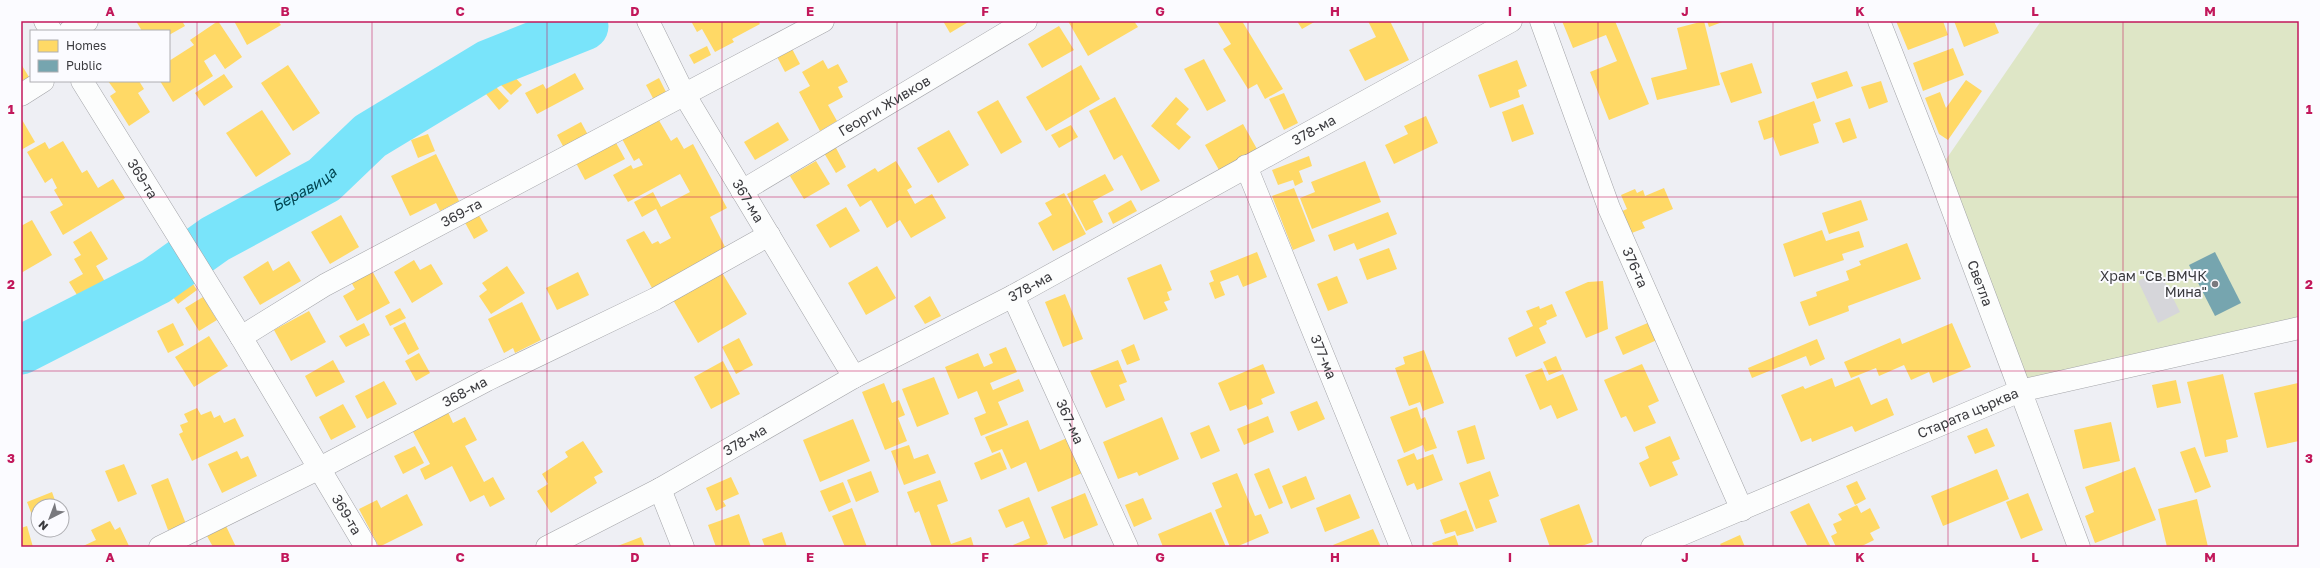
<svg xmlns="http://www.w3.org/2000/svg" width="2320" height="568" font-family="'Golos Text',sans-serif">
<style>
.green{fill:#dee6c6}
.homes{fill:#ffd966}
.public{fill:#76a5af}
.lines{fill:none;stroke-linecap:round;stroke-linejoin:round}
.river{stroke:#79e4fa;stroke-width:49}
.building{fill:#d6d6da}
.minor-casing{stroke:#a3a4a8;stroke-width:23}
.minor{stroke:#fcfdfd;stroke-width:22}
.grid{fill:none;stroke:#c2185b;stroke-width:1;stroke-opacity:0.55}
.poi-dot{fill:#79797e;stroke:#fbfbff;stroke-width:1.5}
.labels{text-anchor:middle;stroke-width:4;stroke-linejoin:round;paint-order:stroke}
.street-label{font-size:14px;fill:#3a3a3e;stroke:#fbfbff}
.poi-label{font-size:14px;fill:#3a3a3e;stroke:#fbfbff;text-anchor:end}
.water-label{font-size:15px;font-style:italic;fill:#004551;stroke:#fbfbff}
.neatline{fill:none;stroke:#c2185b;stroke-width:1.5}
.grid-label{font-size:13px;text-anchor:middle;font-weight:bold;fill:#c2185b}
</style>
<rect width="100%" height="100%" fill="#eeeff4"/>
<path class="green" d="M2041,21H2299V328L2020,391L1938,171Z"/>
<g class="homes">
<path d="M136,21H182L185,26L169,35V31H142Z"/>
<path d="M218,21L242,57L225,69L215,54L204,61L213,76L173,102L160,81H169V61L194,45L190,40Z"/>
<path d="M234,21H278L281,25L247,45Z"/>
<path d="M691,21H758L760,24L732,39L734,42L715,52L702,29L697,32Z"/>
<path d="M943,21H970L950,33Z"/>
<path d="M1068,21H1134L1138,27L1088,56Z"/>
<path d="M1217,21H1242L1283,89L1265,99L1257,84L1248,89L1223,49L1231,44Z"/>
<path d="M1297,21H1316L1302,29Z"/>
<path d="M1368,21H1390L1409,60L1365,81L1349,50L1376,37Z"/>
<path d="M1562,21H1615L1649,104L1609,120L1590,72L1617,61L1606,35L1573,48Z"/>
<path d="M1704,21L1720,85L1657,100L1651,78L1687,69L1677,28Z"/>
<path d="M1707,21H1725L1709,27Z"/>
<path d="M1896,21H1943L1948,35L1908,50Z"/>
<path d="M1954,21H1994L1999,33L1964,47Z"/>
<path d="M1059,26L1074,50L1042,68L1028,44Z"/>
<path d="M790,45L800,64L785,72L775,53Z"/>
<path d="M707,46L711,55L694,64L689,55Z"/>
<path d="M1953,48L1964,75L1923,91L1913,63Z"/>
<path d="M1204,59L1226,101L1207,111L1184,69Z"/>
<path d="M823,60L828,69L838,64L848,82L838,87L843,97L828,105L837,121L820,131L799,92L810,86L802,72Z"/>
<path d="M1517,60L1527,86L1518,90L1520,97L1490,108L1478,75Z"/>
<path d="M1752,63L1762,93L1731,103L1720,73Z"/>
<path d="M21,64L29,77L21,81Z"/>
<path d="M288,65L320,113L293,131L261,83Z"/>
<path d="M1081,65L1100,99L1046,131L1026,97Z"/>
<path d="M1847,71L1853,86L1817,99L1811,83Z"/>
<path d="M511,73L522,85L511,95L499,83Z"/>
<path d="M575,73L584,89L537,114L525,93L543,84L546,89Z"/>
<path d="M224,74L233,87L204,106L195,93Z"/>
<path d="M659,78L668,96L655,102L646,85Z"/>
<path d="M1966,80L1982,91L1948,140L1939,134L1925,98L1940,92L1946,108Z"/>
<path d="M108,81H139L144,89L138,93L150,112L129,126L110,96L116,92Z"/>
<path d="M1881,81L1888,102L1869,109L1861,87Z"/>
<path d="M495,86L509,101L499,110L486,94Z"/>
<path d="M1284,93L1298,123L1284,130L1269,99Z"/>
<path d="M1115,97L1160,181L1141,191L1122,155L1114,160L1089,111Z"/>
<path d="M1176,97L1189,109L1176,124L1191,137L1179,150L1151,126Z"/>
<path d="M998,100L1022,142L1001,154L977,112Z"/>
<path d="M1814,101L1821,121L1813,124L1819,143L1780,156L1773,137L1764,140L1758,121Z"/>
<path d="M1523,104L1534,134L1512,142L1502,112Z"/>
<path d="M262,110L291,154L256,177L226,133Z"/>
<path d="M1426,116L1438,143L1394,164L1385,145L1408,134L1404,126Z"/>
<path d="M657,117L671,141L677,137L684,149L693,144L727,208L710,217L726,249L652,288L626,240L644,231L652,244L658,241L660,244L671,238L656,209L642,217L634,202L653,192L661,207L690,192L680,174L628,202L613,175L631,165L633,169L643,165L639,158L634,161L621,137Z"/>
<path d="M21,118L35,142L21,150Z"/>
<path d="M1850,118L1857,138L1843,143L1835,123Z"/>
<path d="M581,122L588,135L564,148L557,135Z"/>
<path d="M778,122L789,140L755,160L744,142Z"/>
<path d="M1243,124L1257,149L1219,170L1205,145Z"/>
<path d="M1071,125L1078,137L1059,148L1051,135Z"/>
<path d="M949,130L969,165L938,183L917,148Z"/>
<path d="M428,134L435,151L418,158L411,140Z"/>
<path d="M63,141L82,173L87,170L98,188L113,179L125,198L63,235L50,212L63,205L54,190L57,188L52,178L45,183L27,152L45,142L49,149Z"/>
<path d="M615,141L625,159L585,180L576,163Z"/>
<path d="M835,146L846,167L836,173L824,153Z"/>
<path d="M436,154L459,201L440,211L436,203L410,216L391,176Z"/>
<path d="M1309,156L1312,166L1299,171L1303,182L1295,186L1293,180L1278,185L1272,170Z"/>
<path d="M816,161L830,184L804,199L790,176Z"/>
<path d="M896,161L912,187L907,190L915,204L932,194L946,218L911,238L900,220L887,228L871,200L860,207L847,185L875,168L878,172Z"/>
<path d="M1365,161L1381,202L1312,229L1300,198L1315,192L1311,182Z"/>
<path d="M1105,174L1114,190L1093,201L1103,222L1086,231L1067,194Z"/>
<path d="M1294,188L1315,241L1293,250L1272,196Z"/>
<path d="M1664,188L1673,209L1642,222L1645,228L1629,234L1620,212L1627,209L1621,195L1635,189L1637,193L1643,190L1645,196Z"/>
<path d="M1064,193L1086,234L1053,251L1038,223L1052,215L1045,203Z"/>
<path d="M1131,200L1137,211L1113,224L1108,213Z"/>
<path d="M1861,200L1868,220L1829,234L1822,213Z"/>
<path d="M846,207L860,231L830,248L816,225Z"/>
<path d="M477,212L488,231L474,239L463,219Z"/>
<path d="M1388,212L1397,234L1357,250L1354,243L1334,251L1328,235Z"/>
<path d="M341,215L359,247L330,264L311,232Z"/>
<path d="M32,220L52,255L21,273V226Z"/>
<path d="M1822,230L1826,241L1859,231L1864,247L1842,254L1844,260L1794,277L1783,244Z"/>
<path d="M91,231L108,259L96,266L108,287L82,303L69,282L83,274L74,259L81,255L73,242Z"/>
<path d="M1907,243L1921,279L1848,306L1849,311L1809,326L1800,302L1817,296L1816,292L1849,280L1846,271L1861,265L1859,261Z"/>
<path d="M1389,248L1397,269L1367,280L1359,259Z"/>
<path d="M1257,252L1267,277L1243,287L1238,275L1220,282L1225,295L1215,299L1209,283L1214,281L1210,271Z"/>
<path d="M414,260L420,270L431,264L443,284L412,303L394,272Z"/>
<path d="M268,261L273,271L289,261L301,281L260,305L243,277Z"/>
<path d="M1161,264L1172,290L1167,292L1170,300L1164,302L1168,310L1144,320L1127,278Z"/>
<path d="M507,266L525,293L491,314L479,296L487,290L482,283Z"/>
<path d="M877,266L896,298L866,315L848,283Z"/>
<path d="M371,269L390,303L357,321L343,296L355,289L350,280Z"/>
<path d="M721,271L747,314L698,343L673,300Z"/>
<path d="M185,272L197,290L178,304L165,286Z"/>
<path d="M578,272L589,295L557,310L546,288Z"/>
<path d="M1337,276L1348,303L1328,311L1317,284Z"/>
<path d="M1603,281L1608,329L1586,338L1565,292L1588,282Z"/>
<path d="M1065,294L1083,339L1063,347L1045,302Z"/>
<path d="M930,296L941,316L925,324L914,306Z"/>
<path d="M203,297L217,320L199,331L185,308Z"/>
<path d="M522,302L541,340L515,353L513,348L504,353L488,319Z"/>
<path d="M1552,304L1557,316L1546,321L1547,324L1539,328L1546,343L1516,357L1508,338L1533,326L1526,311L1539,306L1540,309Z"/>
<path d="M400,308L406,318L390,326L385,316Z"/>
<path d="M309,311L326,342L291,361L274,330Z"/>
<path d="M405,322L419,349L408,355L393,328Z"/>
<path d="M1650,322L1657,340L1623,355L1615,337Z"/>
<path d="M173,323L184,345L168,353L157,331Z"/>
<path d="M364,323L370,335L346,347L339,336Z"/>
<path d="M1952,323L1971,367L1933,383L1929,372L1911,380L1904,365L1879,376L1876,368L1851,378L1844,362L1900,338L1902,344Z"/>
<path d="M209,336L228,366L194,387L175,357Z"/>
<path d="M739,338L753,365L736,374L722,347Z"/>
<path d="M1817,339L1825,359L1810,366L1806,356L1752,378L1748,368Z"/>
<path d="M1134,344L1140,360L1127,365L1121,350Z"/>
<path d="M1006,347L1017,372L990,383L993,390L1019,379L1024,391L998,402L1008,425L981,436L974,418L986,413L977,391L958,399L945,367L978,353L984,367L993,363L989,354Z"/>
<path d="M1424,350L1444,403L1423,411L1420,402L1409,406L1395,368L1405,364L1403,357Z"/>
<path d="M419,353L430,373L416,381L405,361Z"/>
<path d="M1556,356L1562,370L1549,375L1543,362Z"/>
<path d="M333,360L345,382L316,397L305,376Z"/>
<path d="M1118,360L1127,382L1119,385L1125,400L1106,408L1090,371Z"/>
<path d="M723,361L740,394L711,409L694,377Z"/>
<path d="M1263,364L1275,393L1261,399L1263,404L1248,410L1246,405L1230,411L1218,383Z"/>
<path d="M1642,364L1659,401L1648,406L1656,423L1634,432L1626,416L1621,418L1604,380Z"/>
<path d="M1542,368L1547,381L1563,374L1578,410L1557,419L1551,405L1540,410L1525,375Z"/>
<path d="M2223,374L2238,437L2226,440L2228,452L2205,457L2187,382Z"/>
<path d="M934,377L949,414L917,427L902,389Z"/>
<path d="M1859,377L1871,405L1887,398L1894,415L1855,432L1852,426L1812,442L1811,438L1801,442L1781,395L1803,386L1805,389L1832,378L1835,387Z"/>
<path d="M2176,380L2181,403L2157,408L2152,385Z"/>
<path d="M384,381L397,404L367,419L355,396Z"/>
<path d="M884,383L892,403L899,400L905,415L898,418L907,441L885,450L862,392Z"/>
<path d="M2298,383L2299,441L2267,448L2254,393Z"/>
<path d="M1317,401L1325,419L1298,431L1290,412Z"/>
<path d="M343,404L356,427L331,440L319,417Z"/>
<path d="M1417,407L1421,419L1425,417L1437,448L1425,452L1423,445L1404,453L1390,417Z"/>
<path d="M197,408L201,415L211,411L214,418L220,415L224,423L235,418L244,436L192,461L179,434L183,432L180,425L188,422L184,414Z"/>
<path d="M447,410L453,423L465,417L477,440L465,446L484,482L493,477L505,499L490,507L484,495L470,502L452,466L425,480L420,469L430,464L411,428Z"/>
<path d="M1268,416L1274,432L1244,445L1237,429Z"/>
<path d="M1162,417L1179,459L1139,476L1137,472L1118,479L1103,442Z"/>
<path d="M853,419L870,461L820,482L803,440Z"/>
<path d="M1028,420L1040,450L1067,438L1082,473L1038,492L1026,462L1011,469L1002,449L992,453L985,437Z"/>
<path d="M2111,422L2120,461L2083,469L2074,430Z"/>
<path d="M1209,425L1220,451L1201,459L1190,433Z"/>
<path d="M1475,425L1485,459L1467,464L1457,431Z"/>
<path d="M1987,428L1995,446L1975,454L1967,436Z"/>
<path d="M1670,436L1680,459L1672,462L1678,475L1650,487L1639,463L1649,458L1645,447Z"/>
<path d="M583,441L603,472L594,477L597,483L551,513L537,491L548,484L542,474L568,457L565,452Z"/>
<path d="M909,445L914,459L928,454L936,473L904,485L891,451Z"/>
<path d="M415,446L424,463L403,474L394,456Z"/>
<path d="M2195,447L2211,487L2195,493L2180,452Z"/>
<path d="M237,451L241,459L248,456L257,476L222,493L208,464Z"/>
<path d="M1000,452L1007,469L981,480L974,463Z"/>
<path d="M1414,453L1417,460L1433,454L1443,480L1417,490L1414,483L1407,486L1397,460Z"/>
<path d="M124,464L137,494L118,502L105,471Z"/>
<path d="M2135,467L2156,520L2095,543L2085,516L2094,512L2085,487Z"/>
<path d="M1269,468L1283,503L1269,509L1254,474Z"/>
<path d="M1997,469L2009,499L1943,526L1931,496Z"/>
<path d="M871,471L879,492L856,502L847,480Z"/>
<path d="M1490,471L1499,496L1489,500L1497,522L1476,529L1459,483Z"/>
<path d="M1237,473L1255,516L1261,514L1269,533L1236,547H1230L1215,510L1222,507L1212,483Z"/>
<path d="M1306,476L1315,499L1291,509L1282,486Z"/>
<path d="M731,477L739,494L723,501L726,506L716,511L706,488Z"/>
<path d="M168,478L186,524L168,530L151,485Z"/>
<path d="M940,480L948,501L937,505L951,544L971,537L974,547H932L919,511L915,513L907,492Z"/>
<path d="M1857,481L1866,499L1855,505L1846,486Z"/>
<path d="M843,482L851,502L829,512L820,491Z"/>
<path d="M52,492L57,506H38V531L27,502Z"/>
<path d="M1085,493L1098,525L1064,539L1051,507Z"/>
<path d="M2028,493L2043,530L2021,539L2006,502Z"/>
<path d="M407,494L423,525L379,547L359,509L377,500L381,508Z"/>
<path d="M1350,494L1360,518L1325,532L1316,508Z"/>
<path d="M1029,497L1048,544L1040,547H1014L1013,545L1030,538L1023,521L1006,528L998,510Z"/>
<path d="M1143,498L1152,519L1134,527L1125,505Z"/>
<path d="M2197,499L2208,547H2167L2158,509Z"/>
<path d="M1809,503L1831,547H1808L1790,512Z"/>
<path d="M1579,504L1593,542L1579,547H1550L1540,519Z"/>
<path d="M1857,505L1861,513L1870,508L1880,528L1870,533L1874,540L1860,547H1836L1831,536L1837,533L1833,524L1842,520L1838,514Z"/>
<path d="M852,508L867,547H845L832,516Z"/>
<path d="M1466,510L1474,531L1457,536L1455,531L1445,534L1440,520Z"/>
<path d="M1211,512L1226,547H1163L1158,534Z"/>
<path d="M739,514L751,547H716L708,525Z"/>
<path d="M110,521L115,530L120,527L129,546L81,547L96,540L91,530Z"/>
<path d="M27,526L33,547H21V528Z"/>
<path d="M226,526L236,547H213L207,536Z"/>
<path d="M1373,529L1381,547H1334L1333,545Z"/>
<path d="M782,532L787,547H765L762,539Z"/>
<path d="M1455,535L1459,547H1434L1432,543Z"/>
<path d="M1740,535L1745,547H1722L1720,544Z"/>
<path d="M641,537L645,547H615Z"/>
</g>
<path class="public" d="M2215,252L2241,303L2215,316L2189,265Z"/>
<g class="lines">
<path class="river" id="s1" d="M21,350L156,281L215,239L324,180L370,136L489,64L584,26"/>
</g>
<path class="building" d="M2159,270L2180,312L2158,323L2138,281Z"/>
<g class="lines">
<defs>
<g id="minor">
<path d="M45,21L51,31"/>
<path id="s2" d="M648,21L684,94L854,377"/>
<path id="s3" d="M1541,21L1609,208L1742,510"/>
<path id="s4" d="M1879,21L1938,171L2079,547"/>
<path d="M70,31L87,21"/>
<path id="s5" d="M82,81L241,337L366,547"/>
<path d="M21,95L43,81"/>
<path id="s6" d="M1246,166L1401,547"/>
<path id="s7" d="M742,191L1026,21"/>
<path id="s8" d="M1013,296L1127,547"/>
<path id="s9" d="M241,337L325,285L823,21"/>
<path d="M660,489L683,547"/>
<path id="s10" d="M160,547L320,468L487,380L655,299L769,235"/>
<path id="s11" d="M547,547L660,489L854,377L1013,296L1511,21"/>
<path id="s12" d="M1652,547L2020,391L2299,328"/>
</g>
</defs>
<use href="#minor" class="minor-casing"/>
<use href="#minor" class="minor"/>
</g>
<path class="grid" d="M197,21V547M372,21V547M547,21V547M722,21V547M897,21V547M1072,21V547M1248,21V547M1423,21V547M1598,21V547M1773,21V547M1948,21V547M2123,21V547M21,197H2299M21,371H2299"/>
<circle class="poi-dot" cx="2215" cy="284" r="4"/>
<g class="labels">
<g class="street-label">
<text dy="5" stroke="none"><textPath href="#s7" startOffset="166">Георги Живков</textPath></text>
<text dy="5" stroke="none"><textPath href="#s11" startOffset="873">378-ма</textPath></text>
<text dy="5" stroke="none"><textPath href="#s5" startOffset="115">369-та</textPath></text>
<text dy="5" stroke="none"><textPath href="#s2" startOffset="206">367-ма</textPath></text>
<text dy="5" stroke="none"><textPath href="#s9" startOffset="253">369-та</textPath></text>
<text dy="5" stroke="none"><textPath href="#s3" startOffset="264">376-та</textPath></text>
<text dy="5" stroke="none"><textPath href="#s4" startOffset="281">Светла</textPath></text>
<text dy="5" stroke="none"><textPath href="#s11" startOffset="549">378-ма</textPath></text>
<text dy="5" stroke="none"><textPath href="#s6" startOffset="206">377-ма</textPath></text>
<text dy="5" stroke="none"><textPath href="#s10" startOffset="342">368-ма</textPath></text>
<text dy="5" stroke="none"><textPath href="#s12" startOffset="343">Старата църква</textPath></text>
<text dy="5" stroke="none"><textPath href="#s8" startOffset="138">367-ма</textPath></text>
<text dy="5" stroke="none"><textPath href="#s11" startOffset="225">378-ма</textPath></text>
<text dy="5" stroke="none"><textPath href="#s5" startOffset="508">369-та</textPath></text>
</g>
<g class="poi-label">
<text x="2207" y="281">Храм "Св.ВМЧК<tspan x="2207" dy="16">Мина"</tspan></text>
</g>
<g class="water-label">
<text dy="5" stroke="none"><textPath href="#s1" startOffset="326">Беравица</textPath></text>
</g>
</g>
<rect width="2320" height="568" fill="none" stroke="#fbfbff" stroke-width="44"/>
<rect x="30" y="30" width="140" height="52" fill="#fbfbff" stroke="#aeaeb2"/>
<rect x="38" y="40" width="20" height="12" fill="#ffd966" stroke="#aeaeb2"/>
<text x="66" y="50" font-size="12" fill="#3a3a3e">Homes</text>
<rect x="38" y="60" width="20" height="12" fill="#76a5af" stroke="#aeaeb2"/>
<text x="66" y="70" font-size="12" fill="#3a3a3e">Public</text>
<g transform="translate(50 518) rotate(222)"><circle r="19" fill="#fbfbff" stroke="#aeaeb2"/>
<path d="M0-3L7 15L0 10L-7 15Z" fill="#79797e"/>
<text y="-6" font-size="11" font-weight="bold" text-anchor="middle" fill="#3a3a3e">N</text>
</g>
<rect x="22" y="22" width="2276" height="524" class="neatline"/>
<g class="grid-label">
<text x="110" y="16">A</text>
<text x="285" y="16">B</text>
<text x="460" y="16">C</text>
<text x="635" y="16">D</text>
<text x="810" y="16">E</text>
<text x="985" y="16">F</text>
<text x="1160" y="16">G</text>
<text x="1335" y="16">H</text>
<text x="1510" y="16">I</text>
<text x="1685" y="16">J</text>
<text x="1860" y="16">K</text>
<text x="2035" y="16">L</text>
<text x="2210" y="16">M</text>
<text x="11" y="114">1</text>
<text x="2309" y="114">1</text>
<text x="11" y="289">2</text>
<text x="2309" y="289">2</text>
<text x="11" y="463">3</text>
<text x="2309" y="463">3</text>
<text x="110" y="562">A</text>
<text x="285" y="562">B</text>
<text x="460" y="562">C</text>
<text x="635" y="562">D</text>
<text x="810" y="562">E</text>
<text x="985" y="562">F</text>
<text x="1160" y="562">G</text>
<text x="1335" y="562">H</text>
<text x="1510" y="562">I</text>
<text x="1685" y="562">J</text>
<text x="1860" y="562">K</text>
<text x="2035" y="562">L</text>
<text x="2210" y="562">M</text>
</g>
</svg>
